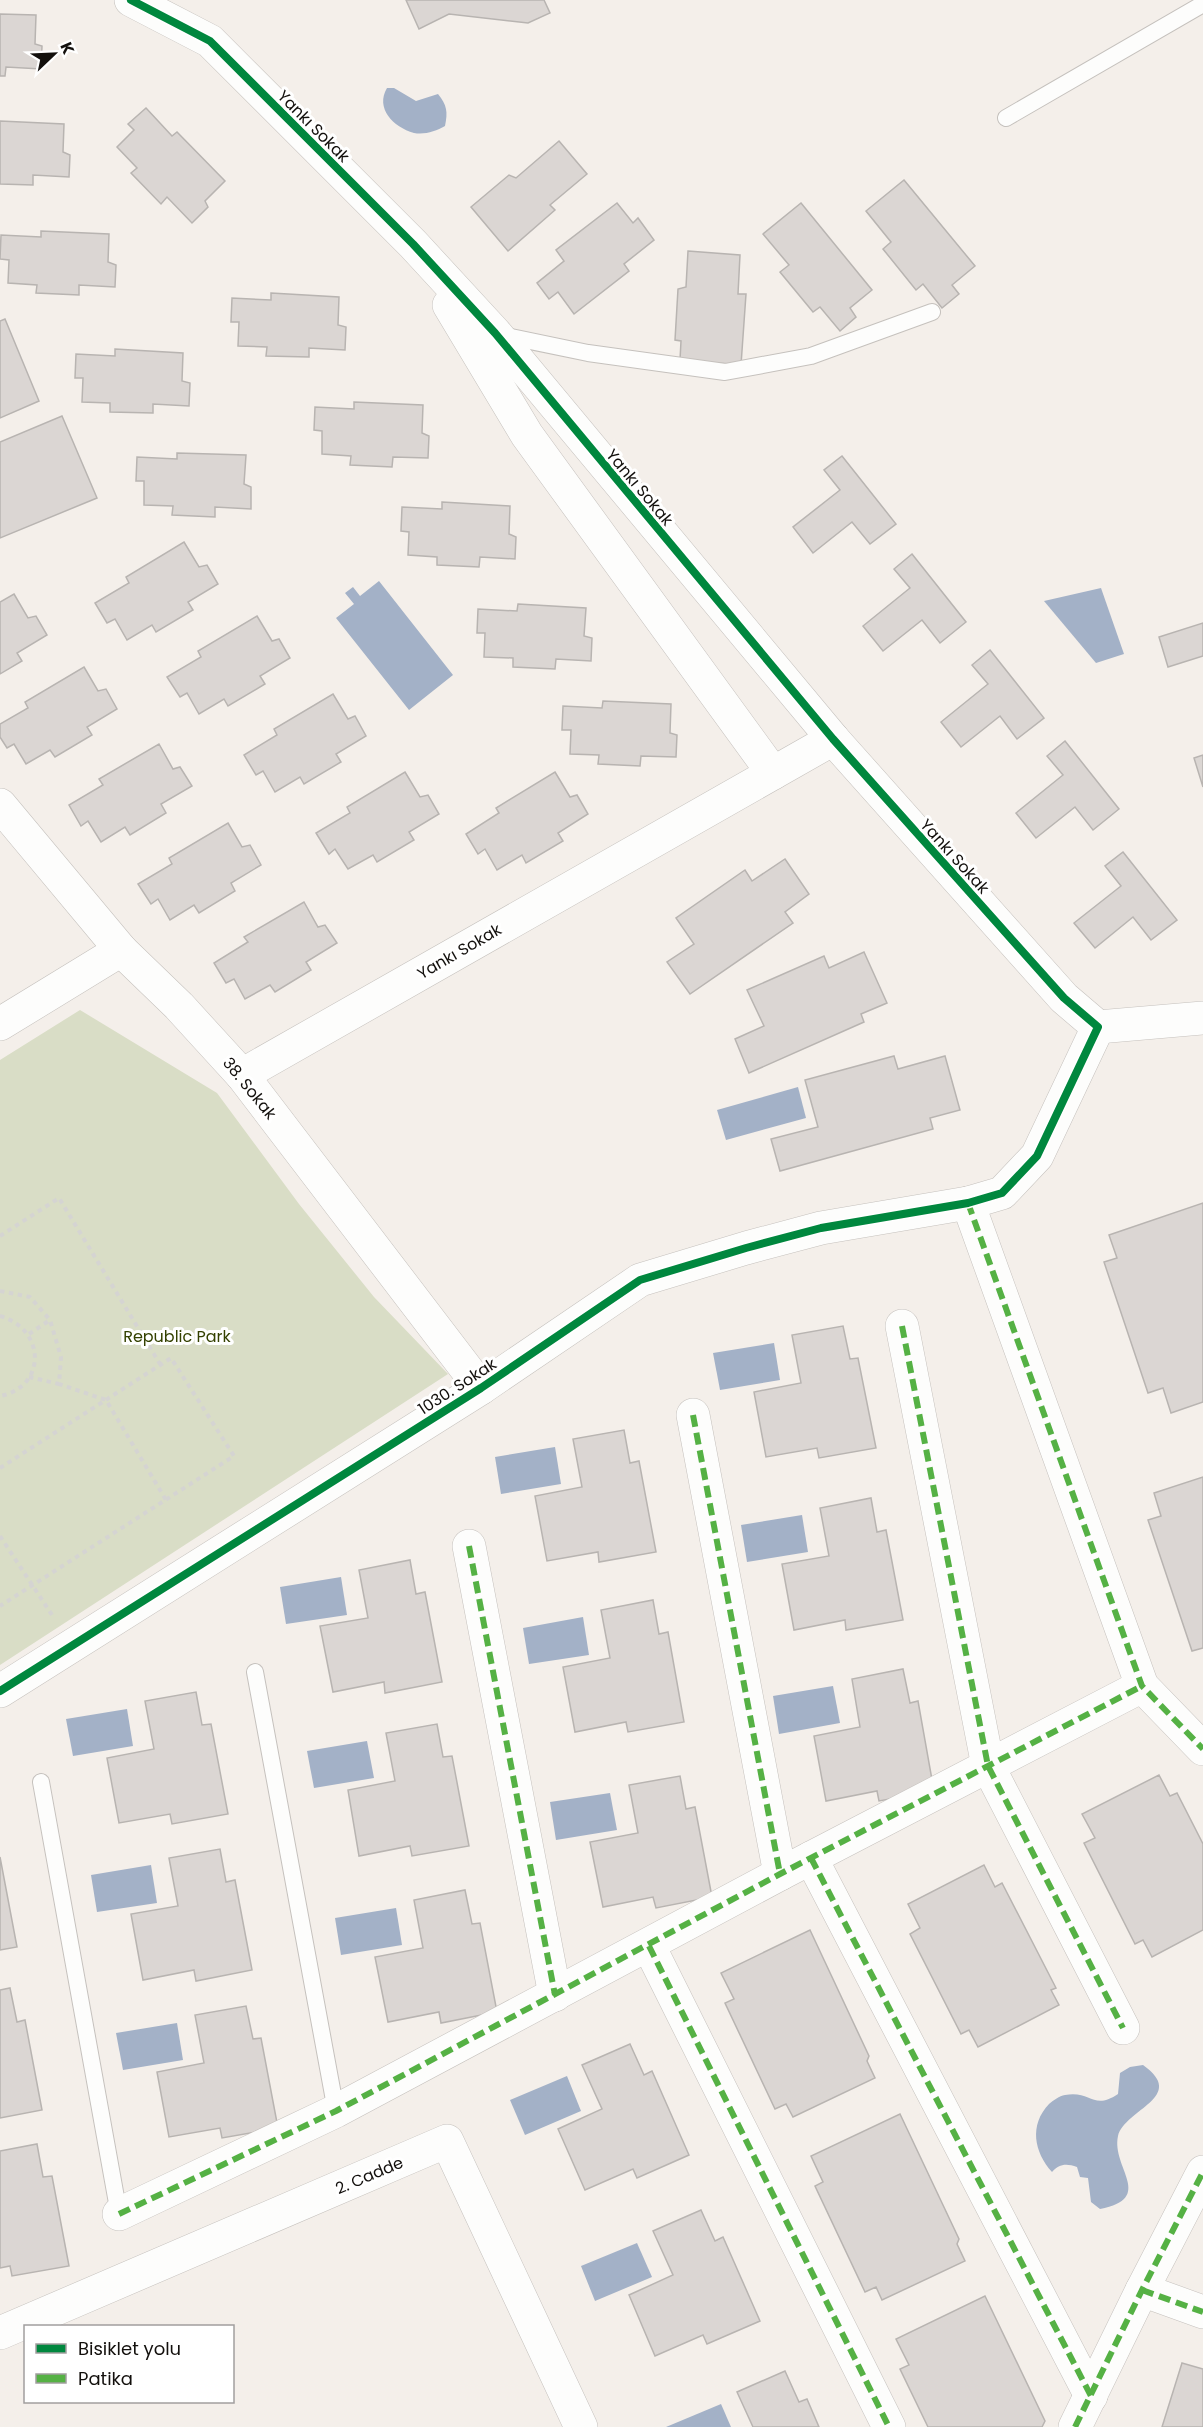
<svg xmlns="http://www.w3.org/2000/svg" width="1203" height="2427" font-family="Poppins,sans-serif">
<style>
.green{fill:#d9ddc6}
.water{fill:#a3b1c7}
.building{fill:#dbd6d3;stroke:#b8b4b1;stroke-width:1.5}
.lines{fill:none;stroke-linecap:round;stroke-linejoin:round}
.service-casing{stroke:#c5c1bd;stroke-width:18}
.minor-casing{stroke:#c5c1bd;stroke-width:34}
.tertiary-casing{stroke:#c5c1bd;stroke-width:34}
.path{stroke:#d5d4d2;stroke-width:4;stroke-dasharray:4.5 4.5;stroke-linecap:butt}
.service{stroke:#fdfdfc;stroke-width:16}
.minor{stroke:#fdfdfc;stroke-width:33}
.tertiary{stroke:#fdfdfc;stroke-width:33}
.quiet{stroke:#55b144;stroke-width:6;stroke-dasharray:12 6;stroke-linecap:butt}
.cycleway-casing{stroke:#fff;stroke-width:11}
.cycleway{stroke:#00873e;stroke-width:8}
.labels{text-anchor:middle;stroke-width:6;stroke-linejoin:round;paint-order:stroke}
.street-label{font-size:16px;fill:#13100d;stroke:#fff}
.park-label{font-size:16px;fill:#344100;stroke:#fff}
</style>
<rect width="100%" height="100%" fill="#f4efea"/>
<path class="green" d="M80,1010L217,1093L299,1204L374,1297L448,1374L0,1665V1060Z"/>
<g class="water">
<path d="M387,88H394L416,101L438,94C447,105 448,112 445,126C436,131 425,135 414,133C393,127 375,108 387,88Z"/>
<path d="M379,581L453,675L409,710L336,618L354,604L345,593L353,587L360,596Z"/>
<path d="M1101,588L1124,654L1096,663L1044,601Z"/>
<path d="M798,1087L806,1118L726,1140L717,1110Z"/>
<path d="M774,1343L780,1380L720,1390L713,1353Z"/>
<path d="M555,1447L561,1484L501,1494L495,1457Z"/>
<path d="M802,1515L808,1552L747,1562L741,1525Z"/>
<path d="M341,1577L347,1615L286,1624L280,1587Z"/>
<path d="M583,1617L589,1655L529,1664L523,1628Z"/>
<path d="M833,1686L840,1723L779,1734L773,1696Z"/>
<path d="M127,1709L133,1746L73,1756L66,1719Z"/>
<path d="M367,1741L374,1778L314,1788L307,1751Z"/>
<path d="M610,1793L617,1830L556,1840L550,1802Z"/>
<path d="M151,1865L157,1903L97,1912L91,1875Z"/>
<path d="M396,1908L402,1945L341,1955L335,1918Z"/>
<path d="M177,2023L183,2060L123,2070L116,2033Z"/>
<path d="M1143,2065C1188,2097 1125,2109 1118,2136C1111,2168 1156,2198 1100,2209L1091,2202L1088,2178L1080,2177L1077,2167C1066,2163 1059,2164 1052,2172C1034,2152 1029,2125 1049,2104C1054,2100 1059,2096 1065,2095C1091,2090 1093,2111 1118,2094L1120,2073L1130,2067Z"/>
<path d="M567,2076L581,2111L525,2135L510,2100Z"/>
<path d="M637,2243L652,2277L595,2301L581,2266Z"/>
<path d="M721,2404L731,2427H666Z"/>
</g>
<g class="building">
<path d="M406,0H544L550,13L528,23L449,14L419,29Z"/>
<path d="M0,14L36,15L35,44L42,46L41,69L6,67L5,76H0Z"/>
<path d="M146,108L172,136L177,132L225,181L205,201L208,207L192,223L167,197L161,204L131,173L137,168L117,147L134,130L128,124Z"/>
<path d="M0,121L64,124L63,152L70,155L69,177L33,175V185L0,184Z"/>
<path d="M559,141L587,174L550,205L555,210L508,251L471,207L509,175L516,178Z"/>
<path d="M904,180L975,266L952,285L959,294L942,308L923,284L916,290L883,249L891,242L866,211Z"/>
<path d="M617,203L633,223L638,218L654,240L624,264L629,271L574,314L558,292L549,299L537,283L564,261L556,250Z"/>
<path d="M801,203L872,290L850,308L856,317L840,331L820,307L813,312L780,272L789,265L763,234Z"/>
<path d="M41,231L109,234L108,262L116,265L115,287L79,285V295L36,293L37,285L8,283L9,260L0,259L1,235L41,237Z"/>
<path d="M688,251L740,255L738,294H746L741,365L680,360L681,341L675,340L678,289L686,287Z"/>
<path d="M271,293L339,297L338,325L346,327L345,350L309,348V357L266,356L267,347L238,346L239,322H231L232,298L271,300Z"/>
<path d="M5,319L39,401L0,418V321Z"/>
<path d="M115,349L183,353L182,381L190,383L189,406L153,404V413L110,412V403L82,402L83,378H75L76,354L115,356Z"/>
<path d="M354,402L423,405L422,433L429,436L428,458L393,457L392,467L350,465L351,456L322,454V431L314,430L315,407L354,409Z"/>
<path d="M62,416L97,498L0,538V442Z"/>
<path d="M177,453L246,455L244,484L251,487V509L215,507V517L172,515L173,506L144,505V481H136L137,457L177,459Z"/>
<path d="M842,456L896,524L870,544L852,522L813,553L793,527L840,490L824,470Z"/>
<path d="M442,502L510,506L509,534L516,537L515,559L480,557L479,567L437,565V557L408,555L409,532L401,531L402,507L442,509Z"/>
<path d="M184,542L199,567L207,565L218,584L188,602L193,610L156,632L152,625L127,640L115,619L107,623L95,603L129,583L126,577Z"/>
<path d="M912,554L966,622L940,643L922,620L883,651L863,626L910,588L894,569Z"/>
<path d="M14,594L28,618L36,616L47,635L17,653L22,661L0,674V602Z"/>
<path d="M518,604L586,608L584,636L592,638L591,661L556,659L555,669L513,667V658L484,657L485,633H477L478,609L517,611Z"/>
<path d="M257,616L272,641L279,639L290,658L260,676L265,684L228,706L224,699L199,714L187,693L180,697L167,677L201,657L198,651Z"/>
<path d="M1203,623V656L1168,667L1159,637Z"/>
<path d="M990,650L1044,718L1017,739L1000,716L961,747L941,722L988,684L972,665Z"/>
<path d="M84,667L98,691L106,689L117,709L87,727L92,735L55,757L50,750L26,764L14,744L7,748L0,737V724L28,708L25,702Z"/>
<path d="M333,694L348,719L355,716L366,736L336,754L341,762L304,784L300,777L275,792L263,771L256,775L244,755L277,735L274,729Z"/>
<path d="M603,701L671,704L670,733L677,735L676,757L641,756L640,766L598,764L599,755L570,754L571,730H562L563,706L602,708Z"/>
<path d="M1065,741L1119,809L1093,830L1075,807L1036,838L1016,813L1063,775L1047,756Z"/>
<path d="M159,744L173,769L180,767L192,786L161,804L166,813L130,835L125,827L101,842L88,821L81,826L69,805L103,785L99,779Z"/>
<path d="M1203,755V787L1194,758Z"/>
<path d="M405,772L420,797L428,795L439,814L409,832L414,840L377,862L373,855L348,869L335,849L329,854L316,833L350,813L347,807Z"/>
<path d="M555,772L570,797L577,795L588,814L558,833L563,841L526,863L522,855L497,870L485,849L478,854L466,834L499,813L496,808Z"/>
<path d="M228,823L242,847L250,845L261,865L231,883L235,891L199,913L194,905L170,920L158,899L151,904L138,884L172,864L169,858Z"/>
<path d="M1123,852L1177,920L1151,940L1133,917L1095,948L1074,923L1121,886L1105,866Z"/>
<path d="M785,859L809,894L785,912L793,923L690,994L667,962L694,944L676,918L745,870L752,881Z"/>
<path d="M304,902L318,927L325,925L337,943L306,962L311,970L275,992L270,985L245,999L234,979L226,983L214,963L248,942L244,937Z"/>
<path d="M864,952L887,1003L861,1014L864,1022L749,1073L735,1039L764,1026L747,990L824,956L829,968Z"/>
<path d="M894,1056L898,1069L945,1056L960,1110L930,1118L933,1129L780,1171L771,1139L818,1127L805,1080Z"/>
<path d="M1203,1203V1402L1171,1413L1163,1388L1148,1393L1104,1262L1117,1258L1109,1235Z"/>
<path d="M843,1326L850,1359L858,1358L876,1448L819,1458L817,1448L766,1457L754,1392L801,1383L792,1335Z"/>
<path d="M624,1430L630,1463L639,1461L656,1552L599,1562L598,1552L547,1561L535,1496L582,1487L573,1439Z"/>
<path d="M1203,1477V1648L1192,1651L1148,1520L1161,1516L1154,1493Z"/>
<path d="M871,1498L877,1532L886,1530L903,1620L846,1630L845,1620L794,1630L782,1564L829,1556L820,1508Z"/>
<path d="M410,1560L416,1594L425,1592L442,1682L385,1693L384,1682L333,1692L320,1626L368,1618L359,1570Z"/>
<path d="M653,1600L659,1634L668,1632L684,1722L628,1732L626,1722L575,1732L563,1667L610,1658L601,1610Z"/>
<path d="M903,1669L910,1703L918,1701L934,1791L879,1801L877,1791L826,1801L814,1736L860,1727L852,1679Z"/>
<path d="M196,1692L202,1725L211,1724L228,1814L172,1824L170,1814L119,1823L107,1758L154,1749L145,1701Z"/>
<path d="M437,1724L443,1757L452,1756L469,1846L412,1856L410,1846L359,1856L348,1790L395,1781L386,1733Z"/>
<path d="M1159,1775L1170,1796L1177,1793L1203,1844V1930L1152,1957L1143,1940L1135,1944L1084,1843L1095,1838L1082,1814Z"/>
<path d="M680,1776L686,1809L695,1807L712,1897L656,1908L653,1897L603,1907L590,1842L638,1833L629,1785Z"/>
<path d="M220,1849L226,1882L235,1880L252,1970L196,1981L194,1970L143,1980L131,1914L178,1906L169,1858Z"/>
<path d="M0,1857L17,1947L0,1950Z"/>
<path d="M984,1865L995,1887L1002,1883L1056,1988L1051,1990L1059,2005L978,2047L969,2030L961,2034L910,1934L920,1928L908,1904Z"/>
<path d="M465,1890L472,1924L480,1923L497,2012L441,2023L439,2012L388,2022L375,1957L423,1948L414,1900Z"/>
<path d="M810,1930L869,2056L867,2061L875,2078L793,2117L786,2104L775,2109L725,2003L734,1999L721,1973Z"/>
<path d="M10,1988L17,2022L25,2020L42,2110L0,2118V1990Z"/>
<path d="M246,2006L253,2039L261,2038L278,2128L222,2138L220,2128L169,2137L157,2072L204,2063L195,2015Z"/>
<path d="M630,2044L644,2075L652,2071L689,2155L637,2178L633,2169L585,2190L558,2129L602,2109L582,2065Z"/>
<path d="M900,2114L959,2239L957,2244L965,2261L882,2300L876,2287L865,2292L815,2186L823,2182L811,2156Z"/>
<path d="M37,2144L43,2177L52,2176L69,2266L12,2276L10,2266L0,2268V2151Z"/>
<path d="M701,2210L715,2241L723,2237L760,2321L707,2344L703,2335L655,2356L629,2295L673,2275L653,2231Z"/>
<path d="M985,2296L1045,2421L1042,2427H928L900,2369L909,2365L896,2339Z"/>
<path d="M1182,2363L1203,2369V2427H1162Z"/>
<path d="M785,2371L799,2402L807,2399L819,2427H753L737,2392Z"/>
</g>
<g class="lines">
<defs>
<g id="service">
<path d="M1006,118L1203,4"/>
<path d="M501,335L588,353L725,372L811,356L932,312"/>
<path d="M255,1672L336,2111"/>
<path d="M41,1782L119,2214"/>
</g>
<g id="minor">
<path d="M131,0L210,41L413,244L495,333L833,739L1064,998L1098,1027"/>
<path d="M449,305L527,435L773,773"/>
<path d="M0,805L121,950L179,1006L242,1075L481,1388"/>
<path d="M1098,1027L1203,1018"/>
<path d="M242,1075L833,739"/>
<path d="M968,1203L1142,1686L1203,1749"/>
<path d="M902,1326L988,1766L1123,2028"/>
<path d="M693,1415L780,1874"/>
<path d="M469,1546L555,1995"/>
<path d="M0,1691L481,1388L640,1280L746,1248L821,1228L968,1203L1002,1193L1037,1156L1098,1027"/>
<path d="M811,1858L1091,2396"/>
<path d="M649,1946L889,2427"/>
<path d="M119,2214L336,2111L780,1874L1142,1686"/>
<path d="M1142,2290L1203,2312"/>
<path d="M1075,2427L1142,2290L1203,2172"/>
</g>
<g id="tertiary">
<path d="M0,1024L121,950"/>
<path d="M0,2333L447,2141L581,2427"/>
</g>
</defs>
<use href="#service" class="service-casing"/>
<use href="#minor" class="minor-casing"/>
<use href="#tertiary" class="tertiary-casing"/>
<g class="path">
<path d="M0,1236L59,1198L160,1364"/>
<path d="M0,1291L30,1297L50,1320L61,1357L59,1384L106,1400L166,1500"/>
<path d="M0,1316C46,1329 47,1387 0,1396"/>
<path d="M29,1334L50,1320"/>
<path d="M29,1377L59,1384"/>
<path d="M0,1468L171,1358L234,1456L0,1606"/>
<path d="M0,1536L52,1615"/>
</g>
<use href="#service" class="service"/>
<use href="#minor" class="minor"/>
<use href="#tertiary" class="tertiary"/>
<g class="quiet">
<path d="M968,1203L1142,1686L1203,1749"/>
<path d="M902,1326L988,1766L1123,2028"/>
<path d="M693,1415L780,1874"/>
<path d="M469,1546L555,1995"/>
<path d="M811,1858L1091,2396"/>
<path d="M649,1946L889,2427"/>
<path d="M119,2214L336,2111L780,1874L1142,1686"/>
<path d="M1142,2290L1203,2312"/>
<path d="M1075,2427L1142,2290L1203,2172"/>
</g>
<defs>
<path id="cycleway" d="M0,1691L481,1388L640,1280L746,1248L821,1228L968,1203L1002,1193L1037,1156L1098,1027L1064,998L833,739L495,333L413,244L210,41L131,0"/>
</defs>
<use href="#cycleway" class="cycleway-casing"/>
<use href="#cycleway" class="cycleway"/>
</g>
<g class="labels">
<g class="street-label">
<text transform="translate(314 126) rotate(45)" y="6">Yankı Sokak</text>
<text transform="translate(640 487) rotate(50)" y="6">Yankı Sokak</text>
<text transform="translate(955 856) rotate(48)" y="6">Yankı Sokak</text>
<text transform="translate(459 951) rotate(-30)" y="6">Yankı Sokak</text>
<text transform="translate(250 1088) rotate(51)" y="6">38. Sokak</text>
<text transform="translate(457 1386) rotate(-33)" y="6">1030. Sokak</text>
<text transform="translate(369 2175) rotate(-23)" y="6">2. Cadde</text>
</g>
<g class="park-label">
<text x="177" y="1342">Republic Park</text>
</g>
</g>
<rect x="24" y="2325" width="210" height="78" fill="#ffffff" stroke="#a19f9e" stroke-width="1.5"/>
<rect x="36" y="2344" width="30" height="9" fill="#00873e" stroke="#a19f9e" stroke-width="1.5"/>
<text x="78" y="2355" font-size="18" fill="#13100d">Bisiklet yolu</text>
<rect x="36" y="2374" width="30" height="9" fill="#55b144" stroke="#a19f9e" stroke-width="1.5"/>
<text x="78" y="2385" font-size="18" fill="#13100d">Patika</text>
<g transform="translate(54 54) rotate(67)" stroke="#ffffff" stroke-width="4.5" paint-order="stroke">
<path d="M0-4.5L10 22L0 15L-10 22Z" fill="#13100d"/>
<text y="-9" font-size="16" font-weight="bold" text-anchor="middle" fill="#13100d">K</text>
</g>
</svg>
